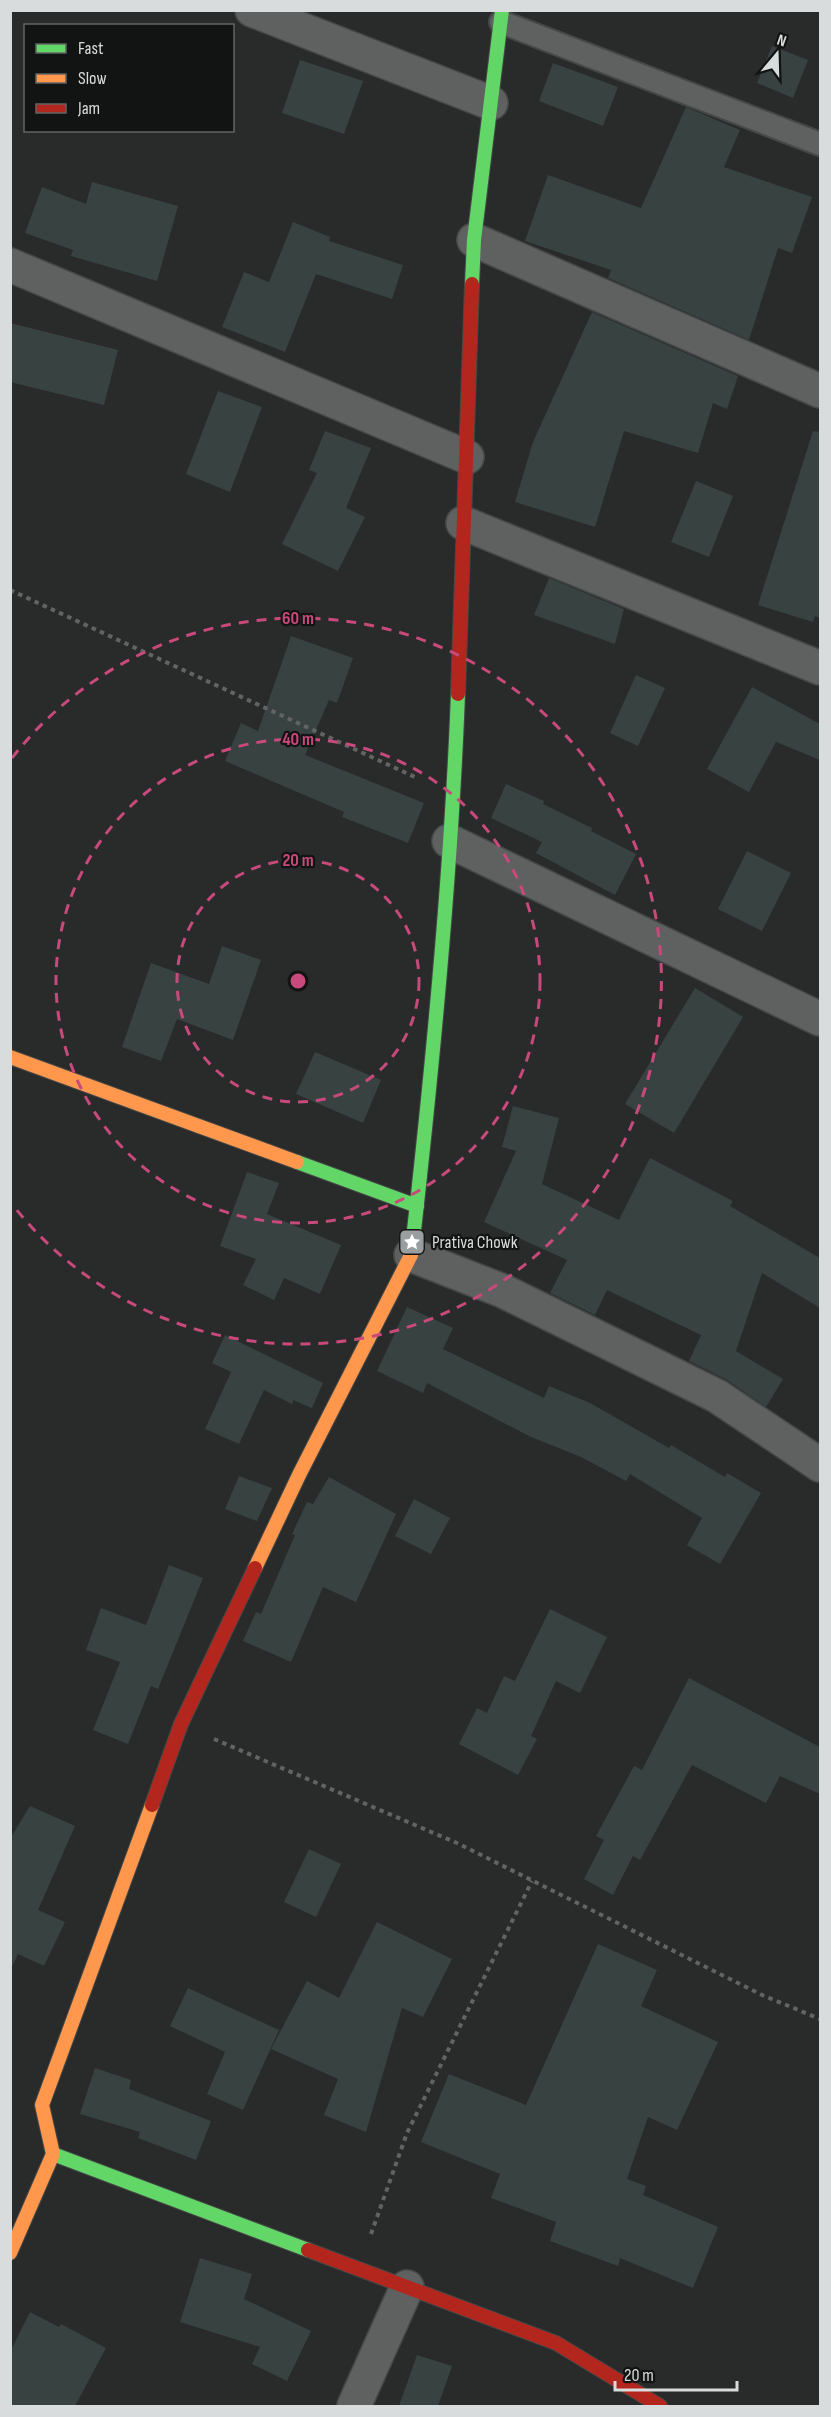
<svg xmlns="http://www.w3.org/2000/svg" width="831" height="2417" font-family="'Sofia Sans Condensed',sans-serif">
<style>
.building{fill:#384241}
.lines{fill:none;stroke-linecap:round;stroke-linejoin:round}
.lane-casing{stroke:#454847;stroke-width:26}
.street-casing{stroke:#454847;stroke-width:36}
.fast-casing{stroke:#454847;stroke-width:16}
.slow-casing{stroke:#454847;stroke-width:16}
.jam-casing{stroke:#454847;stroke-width:16}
.path{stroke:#626363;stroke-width:4;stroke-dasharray:4.5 4.5;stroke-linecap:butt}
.lane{stroke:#5f6160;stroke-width:22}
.street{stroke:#5f6160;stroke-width:33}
.fast{stroke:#63d668;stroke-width:14}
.slow{stroke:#ff974d;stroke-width:14}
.jam{stroke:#b3261e;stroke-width:14}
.ring{fill:none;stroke:#c8497b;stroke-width:3;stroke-dasharray:10 8}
.labels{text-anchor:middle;stroke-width:4.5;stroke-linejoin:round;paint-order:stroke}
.poi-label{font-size:18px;fill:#d9dcdc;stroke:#121413;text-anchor:start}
.centre{fill:#c8497b;stroke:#121413;stroke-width:3}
.ring-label{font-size:18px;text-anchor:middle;font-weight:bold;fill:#c8497b;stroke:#121413;stroke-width:4.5;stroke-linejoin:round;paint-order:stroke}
</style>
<rect width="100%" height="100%" fill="#282b2a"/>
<g class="building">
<path d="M772,46L808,60L793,98L757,83Z"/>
<path d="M300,60L363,81L344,134L282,113Z"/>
<path d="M553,63L618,87L603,126L539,101Z"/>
<path d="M686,107L740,130L724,167L812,197L792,253L778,248L749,340L608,278L611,270L525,241L548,175L641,208Z"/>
<path d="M92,182L178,206L157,281L71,256L73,250L25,233L42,187L86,204Z"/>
<path d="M293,222L330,237L329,241L403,265L392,299L316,274L285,352L222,327L244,272L269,282Z"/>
<path d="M592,312L738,376L727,409L713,403L698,453L624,431L595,527L515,502L533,442Z"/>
<path d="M10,323L118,350L104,405L10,382Z"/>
<path d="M218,391L262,407L230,492L186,474Z"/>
<path d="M325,431L371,448L346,508L365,517L338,571L282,544L317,473L309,470Z"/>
<path d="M813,431L820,432V618L815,616L813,622L758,605Z"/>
<path d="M696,481L733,496L709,557L671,542Z"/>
<path d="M549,578L624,609L615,644L534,615Z"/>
<path d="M291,636L353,658L337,703L329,700L305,755L424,803L408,843L342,817L344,812L225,761L241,723L258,731Z"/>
<path d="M636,675L665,688L638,746L610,733Z"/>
<path d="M752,687L820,724V760L776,742L749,792L707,769Z"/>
<path d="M506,784L544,801L543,804L592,828L591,831L636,854L615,895L536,853L542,842L491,818Z"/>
<path d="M747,851L791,873L762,931L718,909Z"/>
<path d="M222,946L261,960L233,1040L177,1019L161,1061L122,1047L151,963L209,984Z"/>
<path d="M695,988L743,1017L674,1133L625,1104Z"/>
<path d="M315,1052L381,1080L363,1123L296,1094Z"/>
<path d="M513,1106L559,1118L542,1184L619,1220L650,1158L733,1201L730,1206L820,1258V1308L762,1273L736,1351L783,1379L766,1407L727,1380L689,1361L701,1335L607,1290L595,1315L550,1293L567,1260L484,1222L516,1151L502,1147Z"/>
<path d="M247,1172L279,1183L267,1214L341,1245L320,1294L284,1278L274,1300L243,1285L256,1259L220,1246Z"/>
<path d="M407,1307L453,1328L443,1349L544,1398L549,1386L590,1403L669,1448L671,1445L725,1477L727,1473L761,1493L720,1564L687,1545L702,1518L630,1474L626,1481L581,1457L529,1436L427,1383L423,1393L377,1371Z"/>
<path d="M225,1335L323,1383L312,1408L293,1400L292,1404L264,1390L239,1444L205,1429L231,1372L212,1363Z"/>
<path d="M239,1476L272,1488L257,1521L225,1509Z"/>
<path d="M329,1477L396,1514L356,1602L323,1587L291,1662L243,1641L256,1612L261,1614L295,1535L292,1534L307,1502L313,1504Z"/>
<path d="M414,1499L450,1518L431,1554L395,1536Z"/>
<path d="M169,1565L203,1578L158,1689L151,1686L128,1744L93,1730L120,1662L86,1650L101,1608L146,1625Z"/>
<path d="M550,1609L607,1637L580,1693L556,1681L531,1736L537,1739L518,1775L459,1744L477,1708L487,1713L504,1676L515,1681Z"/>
<path d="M689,1678L820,1747V1794L780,1776L766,1803L692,1765L640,1860L633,1856L613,1895L584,1879L604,1840L596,1836L634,1766L642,1770Z"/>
<path d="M30,1806L75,1826L38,1910L65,1922L44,1966L18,1954L10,1971V1839Z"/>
<path d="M309,1849L341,1864L316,1917L284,1902Z"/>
<path d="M377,1922L452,1959L423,2017L402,2008L366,2132L324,2115L338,2079L271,2049L307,1981L339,1998Z"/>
<path d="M598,1944L657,1970L641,2006L718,2042L677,2130L648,2117L627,2179L646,2186L643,2195L718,2227L693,2288L620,2258L618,2266L550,2241L556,2222L491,2198L500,2174L421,2142L449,2074L526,2105Z"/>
<path d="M188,1988L279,2030L243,2110L207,2094L225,2052L170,2026Z"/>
<path d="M95,2068L131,2080L129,2089L211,2121L196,2160L138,2138L140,2132L80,2114Z"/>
<path d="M200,2258L252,2274L244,2299L311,2331L287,2381L252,2364L260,2347L180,2322Z"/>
<path d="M30,2312L59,2327L61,2324L106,2348L75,2406H10V2352Z"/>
<path d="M417,2355L452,2366L438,2406H399Z"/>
</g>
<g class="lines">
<defs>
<path id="lane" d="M501,22L820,144"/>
<g id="street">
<path d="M252,10L491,103"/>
<path d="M474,240L820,391"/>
<path d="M10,265L467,457"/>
<path d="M463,523L820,668"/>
<path d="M449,841L820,1019"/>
<path d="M411,1255L503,1291L717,1396L820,1465"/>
<path d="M354,2406L407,2287"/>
</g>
<g id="fast">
<path d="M472,284L474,240L502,10"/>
<path d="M297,1162L417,1206"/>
<path d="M412,1248C433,1064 451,879 458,694"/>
<path d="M53,2154L308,2250"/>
</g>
<g id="slow">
<path d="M10,1057L297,1162"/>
<path d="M255,1568L299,1475L411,1255L412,1248"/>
<path d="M10,2253L53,2154L42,2105L152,1805"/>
</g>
<g id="jam">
<path d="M458,694L472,284"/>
<path d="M152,1805L181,1724L255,1568"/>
<path d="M308,2250L556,2343L660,2406"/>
</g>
</defs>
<use href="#lane" class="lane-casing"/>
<use href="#street" class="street-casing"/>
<use href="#fast" class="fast-casing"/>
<use href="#slow" class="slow-casing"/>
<use href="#jam" class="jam-casing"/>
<g class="path">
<path d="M10,590L417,778"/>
<path d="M214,1739L457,1843L762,1995L820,2019"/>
<path d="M371,2234L407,2133L532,1881"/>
</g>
<use href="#lane" class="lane"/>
<use href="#street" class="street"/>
<use href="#fast" class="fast"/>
<use href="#slow" class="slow"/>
<use href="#jam" class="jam"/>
</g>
<g class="ring">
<circle cx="298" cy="981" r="121"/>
<circle cx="298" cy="981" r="242"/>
<path d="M12 758A363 363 0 1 1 12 1204"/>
</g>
<defs>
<symbol id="sight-square" viewBox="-11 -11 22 22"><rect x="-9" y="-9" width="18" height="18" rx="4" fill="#9b9e9e" stroke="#121413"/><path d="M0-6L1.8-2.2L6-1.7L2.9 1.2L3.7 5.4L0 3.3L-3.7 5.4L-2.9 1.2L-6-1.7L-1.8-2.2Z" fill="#fff"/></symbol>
</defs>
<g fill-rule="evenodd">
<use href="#sight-square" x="397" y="1227" width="30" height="30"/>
</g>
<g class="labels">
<g class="poi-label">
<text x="432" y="1248">Prativa Chowk</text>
</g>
</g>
<circle cx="298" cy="981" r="9" class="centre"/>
<g class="ring-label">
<text x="298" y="624">60 m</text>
<text x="298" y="745">40 m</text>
<text x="298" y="866">20 m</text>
</g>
<rect width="831" height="2417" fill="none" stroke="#d9dcdc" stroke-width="24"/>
<rect x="24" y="24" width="210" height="108" fill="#121413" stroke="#626463" stroke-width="1.5"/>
<rect x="36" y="44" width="30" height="9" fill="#63d668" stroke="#626463" stroke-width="1.5"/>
<text x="78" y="54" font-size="18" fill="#d9dcdc">Fast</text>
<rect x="36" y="74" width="30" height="9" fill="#ff974d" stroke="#626463" stroke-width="1.5"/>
<text x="78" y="84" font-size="18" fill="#d9dcdc">Slow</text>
<rect x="36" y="104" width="30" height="9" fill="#b3261e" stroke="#626463" stroke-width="1.5"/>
<text x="78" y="114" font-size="18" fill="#d9dcdc">Jam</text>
<g transform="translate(777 54) rotate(19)" stroke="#121413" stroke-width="4.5" paint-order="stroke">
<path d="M0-4.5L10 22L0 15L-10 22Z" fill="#d9dcdc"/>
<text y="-9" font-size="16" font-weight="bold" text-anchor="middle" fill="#d9dcdc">N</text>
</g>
<path d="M615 2381v9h122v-9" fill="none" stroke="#d9dcdc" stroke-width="3"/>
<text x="624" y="2381" font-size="18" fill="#d9dcdc" stroke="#121413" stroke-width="4.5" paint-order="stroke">20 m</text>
</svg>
